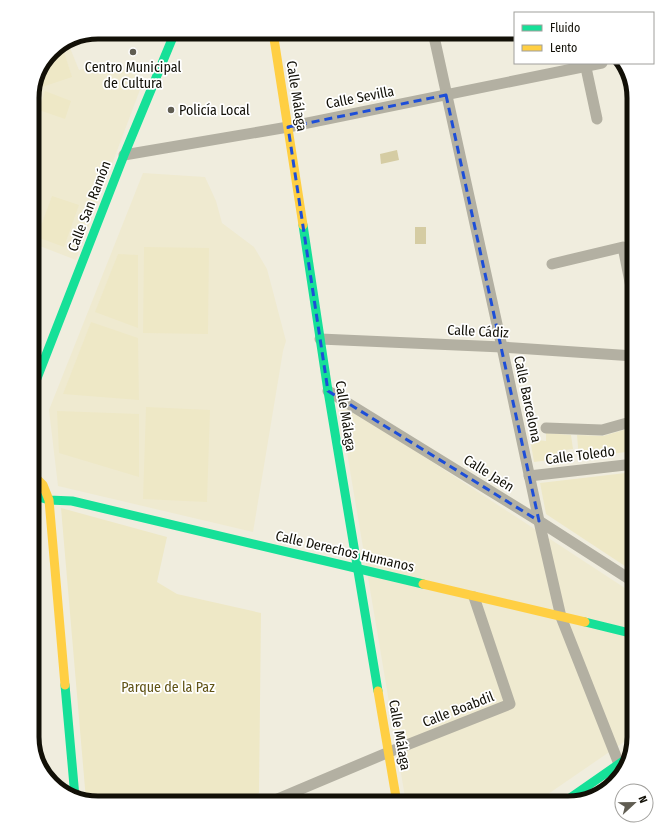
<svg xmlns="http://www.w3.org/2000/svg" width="666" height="835" font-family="'Fira Sans Condensed',sans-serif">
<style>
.built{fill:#efead0}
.green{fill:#eee8c6}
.water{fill:#d5cca3}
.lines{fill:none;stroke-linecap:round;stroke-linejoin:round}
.street{stroke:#b3b0a2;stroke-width:11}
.fast{stroke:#16e098;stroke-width:9}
.slow{stroke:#ffcf43;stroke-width:9}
.marked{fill:none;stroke:#1d4ed8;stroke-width:3;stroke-dasharray:8 5;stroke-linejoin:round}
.poi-dot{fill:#605d52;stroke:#fff;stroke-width:1.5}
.labels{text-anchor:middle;stroke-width:3.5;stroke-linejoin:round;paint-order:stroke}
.poi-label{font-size:14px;fill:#121007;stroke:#fff}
.street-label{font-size:14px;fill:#121007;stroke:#fff}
.park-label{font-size:14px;fill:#605315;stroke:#fff}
.rim{fill:none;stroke:#121007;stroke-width:5}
</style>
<rect width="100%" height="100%" fill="#f0edde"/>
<g class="built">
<path d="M68,43L79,70L104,62L144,79L76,260L32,243V93L54,48Z"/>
<path d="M143,173L205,177L216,201L222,223L254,247L267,269L286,341L283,351L253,532L58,486L49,410Z"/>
<path d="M348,407L634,594V735L535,803H406L340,411Z"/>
</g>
<g class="green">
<path d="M62,46L72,77L36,89V86L54,48Z"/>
<path d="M45,91L71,101L65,119L39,110Z"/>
<path d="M52,196L79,205L64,247L37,237Z"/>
<path d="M144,247L209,248L208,334L143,333Z"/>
<path d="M118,254L138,255V328L95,312Z"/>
<path d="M91,322L138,338L139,400L63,394Z"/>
<path d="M146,407L210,410L207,502L143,499Z"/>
<path d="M57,411L139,414V477L59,453Z"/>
<path d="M634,427V451L579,458L577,435L603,436Z"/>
<path d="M546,433L571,435L573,449L557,451L558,459L534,462L530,439L546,441Z"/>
<path d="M634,472V572L546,514L540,483Z"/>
<path d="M61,508L167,537L157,582L177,594L261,613L259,793L236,803H94L86,800Z"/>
</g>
<g class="water">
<path d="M397,150L399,160L381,164L380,154Z"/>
<rect x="415" y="227" width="11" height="17"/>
</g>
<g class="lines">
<g class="street">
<path d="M433,32L502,347L539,521L561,617L619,764L624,771"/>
<path d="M585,63L597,119"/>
<path d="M124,155L288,127L602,63"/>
<path d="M552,264L623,247L634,302"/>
<path d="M320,339L502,347L634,356"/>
<path d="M328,391L539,521L634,582"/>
<path d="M546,428L602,430L634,421"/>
<path d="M529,476L634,464"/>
<path d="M268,803L389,752L510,704L474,597"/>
</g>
<g class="fast">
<path d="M303,225L328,391L378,691"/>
<path d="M32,391L124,155L175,32"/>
<path d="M32,495L49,500L72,501L423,584"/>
<path d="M585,622L634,634"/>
<path d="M65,685L75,797"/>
<path d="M563,803L629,757"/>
</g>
<g class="slow">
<path d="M273,32L303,225"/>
<path d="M32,474L43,485L49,500L65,685"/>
<path d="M423,584L585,622"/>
<path d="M378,691L397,803"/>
</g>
</g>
<path class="marked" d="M446,95L539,521L328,391L288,127Z"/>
<g class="poi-dot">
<circle cx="133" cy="52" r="4"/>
<circle cx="171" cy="110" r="4"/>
</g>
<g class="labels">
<g class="poi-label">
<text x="133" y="72">Centro Municipal<tspan x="133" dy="16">de Cultura</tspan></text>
<text x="179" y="115" text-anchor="start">Policía Local</text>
</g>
<g class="street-label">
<text transform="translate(297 96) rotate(81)" y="5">Calle Málaga</text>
<text transform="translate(360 97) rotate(-11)" y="5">Calle Sevilla</text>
<text transform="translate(89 206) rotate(-69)" y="5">Calle San Ramón</text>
<text transform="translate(478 331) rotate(3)" y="5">Calle Cádiz</text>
<text transform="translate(528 399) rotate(78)" y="5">Calle Barcelona</text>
<text transform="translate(346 416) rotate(81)" y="5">Calle Málaga</text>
<text transform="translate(580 455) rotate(-7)" y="5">Calle Toledo</text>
<text transform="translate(489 473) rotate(32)" y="5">Calle Jaén</text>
<text transform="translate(345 551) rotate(13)" y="5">Calle Derechos Humanos</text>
<text transform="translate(458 709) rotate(-21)" y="5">Calle Boabdil</text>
<text transform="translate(400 735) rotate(80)" y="5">Calle Málaga</text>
</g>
<g class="park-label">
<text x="168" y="692">Parque de la Paz</text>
</g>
</g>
<path d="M0 0H666V835H0ZM98 39H568A59 59 0 0 1 627 98V737A59 59 0 0 1 568 796H98A59 59 0 0 1 39 737V98A59 59 0 0 1 98 39Z" fill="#fff" fill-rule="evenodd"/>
<path class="rim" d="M98 39H568A59 59 0 0 1 627 98V737A59 59 0 0 1 568 796H98A59 59 0 0 1 39 737V98A59 59 0 0 1 98 39Z"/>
<rect x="514" y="12" width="140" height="52" fill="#ffffff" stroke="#a09f9c"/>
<rect x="522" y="25" width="20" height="6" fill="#16e098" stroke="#a09f9c"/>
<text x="550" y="32" font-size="12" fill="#121007">Fluido</text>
<rect x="522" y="45" width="20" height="6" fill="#ffcf43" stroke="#a09f9c"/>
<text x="550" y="52" font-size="12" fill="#121007">Lento</text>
<g transform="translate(634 803) rotate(68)"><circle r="19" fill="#ffffff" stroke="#a09f9c"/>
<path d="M0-3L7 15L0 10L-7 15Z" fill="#605d52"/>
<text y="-6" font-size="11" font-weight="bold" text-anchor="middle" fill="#121007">N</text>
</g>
</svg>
